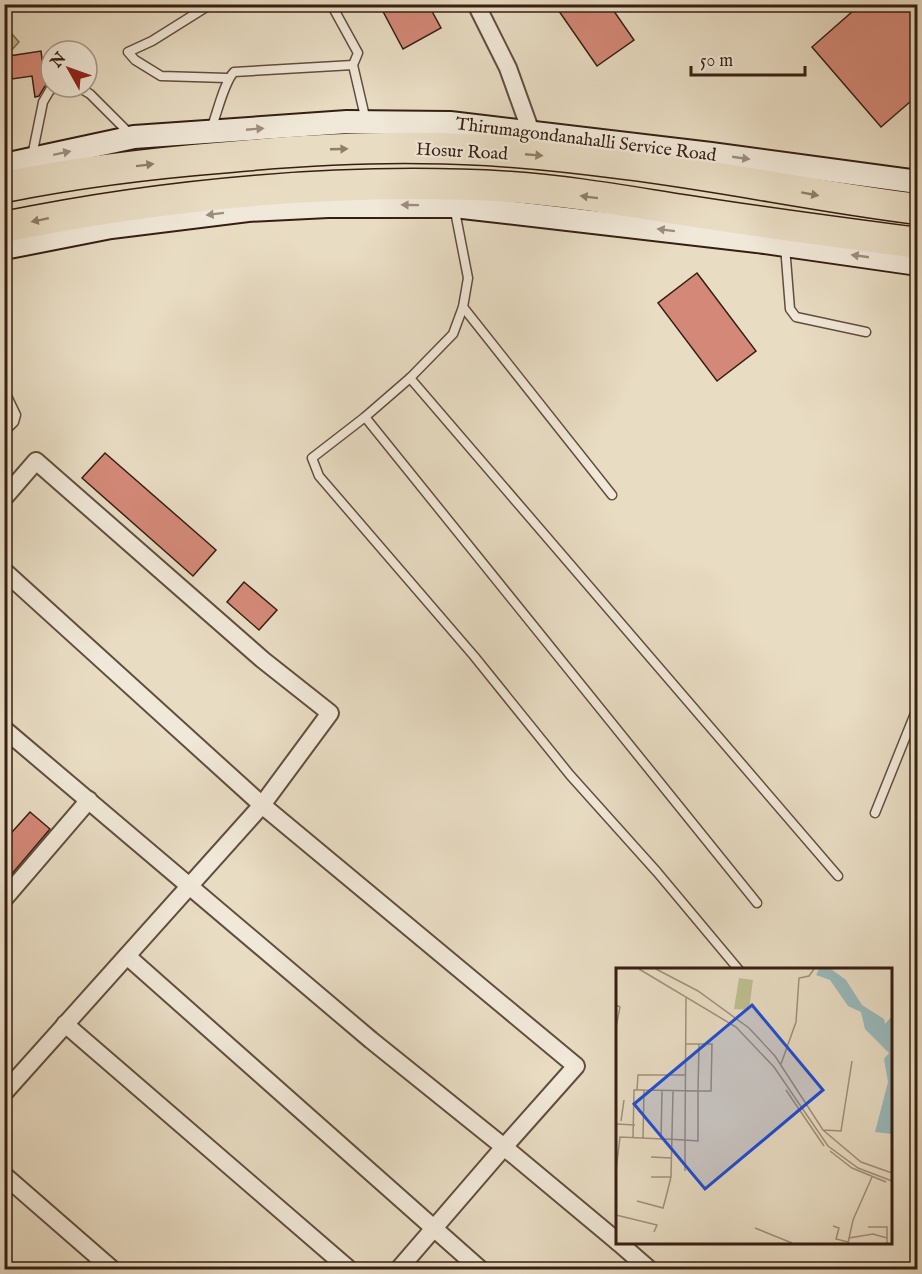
<svg xmlns="http://www.w3.org/2000/svg" width="922" height="1274" font-family="'IM FELL English',serif">
<style>
.green{fill:#bdbe8f;stroke:#7a6e50;stroke-width:1.5}
.building{fill:#d48978;stroke:#361f12;stroke-width:1.5}
.lines{fill:none;stroke-linecap:round;stroke-linejoin:round}
.lane-casing{stroke:#624e3e;stroke-width:11}
.street-casing{stroke:#624e3e;stroke-width:20}
.secondary-casing{stroke:#361f12;stroke-width:26}
.highway-casing{stroke:#361f12;stroke-width:33}
.lane{stroke:#f0e8d8;stroke-width:8}
.street{stroke:#f0e8d8;stroke-width:16}
.secondary{stroke:#f0e8d8;stroke-width:22}
.highway{stroke:#e8dcc3;stroke-width:30}
.oneway{fill:#9c8e7f}
.oneway2{fill:#8f7e6a}
.labels{text-anchor:middle;stroke-width:4.5;stroke-linejoin:round;paint-order:stroke}
.street-label{font-size:18px;fill:#361f12;stroke:#f0e8d8}
.inset-road{fill:none;stroke:#a1907c;stroke-width:1.5}
.view{fill:#1d4ed8;fill-opacity:0.15;stroke:#1d4ed8;stroke-width:3}
.inset-edge{fill:none;stroke:#361f12;stroke-width:3}
</style>
<rect width="100%" height="100%" fill="#e8dcc3"/>
<filter id="stains"><feTurbulence type="fractalNoise" baseFrequency=".00333" numOctaves="4"/><feColorMatrix values="0 0 0 0 .2 0 0 0 0 .09 0 0 0 0 .02 0 0 0 .5 -.17"/></filter>
<radialGradient id="worn" r=".72"><stop offset=".6" stop-color="#630" stop-opacity="0"/><stop offset="1" stop-color="#630" stop-opacity=".3"/></radialGradient>
<path class="green" d="M5,26L19,42L5,57Z"/>
<g class="building">
<path d="M379,4H428L441,28L403,49Z"/>
<path d="M554,4H609L634,40L597,66Z"/>
<path d="M861,4H918V95L881,127L812,47Z"/>
<path d="M41,51L44,74L51,73V83L45,86L39,96L35,97L32,76L12,79L9,56Z"/>
<path d="M697,273L756,351L717,381L658,303Z"/>
<path d="M105,453L216,550L193,576L82,478Z"/>
<path d="M244,582L277,610L259,630L227,602Z"/>
<path d="M30,812L50,829L11,875L4,869V841Z"/>
</g>
<g class="lines">
<defs>
<g id="lane">
<path d="M211,4L152,41L128,52L135,60L161,76L227,78"/>
<path d="M331,4L358,53L353,65L366,121"/>
<path d="M78,87L90,94L131,135"/>
<path d="M211,129C217,114 224,82 234,72L353,65"/>
<path d="M32,156L43,102L50,90L59,87"/>
<path d="M454,206L468,278L463,307L453,334L410,378L365,417L312,458L319,476L474,656L570,775L657,872L739,970"/>
<path d="M785,246L790,309L796,317L866,332"/>
<path d="M463,307L612,495"/>
<path d="M410,378L838,876"/>
<path d="M4,390L16,415L14,422L4,432"/>
<path d="M365,417L757,903"/>
<path d="M875,813L918,706"/>
</g>
<g id="street">
<path d="M476,4L508,68L531,132"/>
<path d="M4,498L36,461L263,660L330,713L262,805L576,1066L504,1147L618,1242"/>
<path d="M4,571L262,805L4,1093"/>
<path d="M4,729L371,1040L504,1147L398,1270"/>
<path d="M4,899L89,800"/>
<path d="M127,956L481,1270"/>
<path d="M65,1024L350,1270"/>
<path d="M4,1175L113,1270"/>
<path d="M618,1242L650,1270"/>
</g>
<g id="secondary">
<path d="M4,165L134,137L347,122L450,123L711,154L918,182"/>
<path d="M4,248L111,227L248,210L328,206H454L757,241L918,264"/>
</g>
<g id="highway">
<path d="M4,187C78,172 153,163 229,157C293,151 358,147 423,148C490,148 558,155 625,164C723,176 820,197 918,209"/>
<path d="M4,227C165,194 346,177 510,187C570,191 630,202 689,211C765,223 841,233 918,243"/>
</g>
</defs>
<use href="#lane" class="lane-casing"/>
<use href="#street" class="street-casing"/>
<use href="#secondary" class="secondary-casing"/>
<use href="#highway" class="highway-casing"/>
<use href="#lane" class="lane"/>
<use href="#street" class="street"/>
<use href="#secondary" class="secondary"/>
<use href="#highway" class="highway"/>
</g>
<defs><path id="oneway-solid" d="M-6-.8H1V-3.2L6.5 0L1 3.2V.8H-6Z" transform="scale(1.5)"/></defs>
<g class="oneway">
<use href="#oneway-solid" transform="translate(255 129) rotate(-5)"/>
<use href="#oneway-solid" transform="translate(62 153) rotate(-12)"/>
<use href="#oneway-solid" transform="translate(741 158) rotate(8)"/>
<use href="#oneway-solid" transform="translate(410 205) rotate(-179)"/>
<use href="#oneway-solid" transform="translate(215 214) rotate(173)"/>
<use href="#oneway-solid" transform="translate(666 230) rotate(-173)"/>
<use href="#oneway-solid" transform="translate(860 256) rotate(-172)"/>
</g>
<g class="oneway2">
<use href="#oneway-solid" transform="translate(339 149) rotate(-2)"/>
<use href="#oneway-solid" transform="translate(534 155) rotate(5)"/>
<use href="#oneway-solid" transform="translate(145 165) rotate(-7)"/>
<use href="#oneway-solid" transform="translate(810 194) rotate(10)"/>
<use href="#oneway-solid" transform="translate(589 197) rotate(-173)"/>
<use href="#oneway-solid" transform="translate(40 220) rotate(168)"/>
</g>
<g class="labels">
<g class="street-label">
<text transform="translate(586 139) rotate(7)" y="6">Thirumagondanahalli Service Road</text>
<text transform="translate(462 151) rotate(3)" y="6">Hosur Road</text>
</g>
</g>
<g transform="translate(616 968)">
<rect width="276" height="276" fill="#e8dcc3"/>
<path d="M123,10L137,12L133,42L118,41Z" fill="#bdbe8f"/>
<path d="M203,1H215L230,12L246,37L268,51L269,56L276,48V166L259,164L272,114L268,91L273,85L249,61L245,44L232,38L214,12L200,7Z" fill="#99babc"/>
<path class="inset-road" d="M23,1L120,59L158,99L212,178L242,200L276,213M40,1L82,23L133,60L159,88L207,162L245,194L276,205M0,37L4,39L0,59M165,96L180,54L183,10L193,8L198,1M21,122L22,107H69M170,122L208,178M5,153L8,132M0,156L19,157M207,162L225,163L236,93M17,170L18,122H28M27,171L28,122L82,123L83,76H69M45,172L46,122M214,183L236,200L270,214M35,189L55,190M0,202L4,169L69,172L70,30M69,203V172L82,173V123H95L96,76H83M35,209H55M21,233L47,240L50,229L55,209L57,123M0,247L41,257L38,264M217,258L223,260L220,271L232,274M252,259H271V275M139,260L176,275M233,270L257,266L271,270M232,275L237,252L256,209"/>
<path class="view" d="M136,37L207,122L89,221L18,136Z"/>
<rect width="276" height="276" class="inset-edge"/>
</g>
<rect width="922" height="1274" fill="none" stroke="#e8dcc3" stroke-width="24"/>
<rect x="6" y="6" width="910" height="1262" fill="none" stroke="#361f12" stroke-width="3"/>
<rect x="12" y="12" width="898" height="1250" fill="none" stroke="#361f12" stroke-width="1.5"/>
<g transform="translate(69 69) rotate(310)"><circle r="28" fill="#f0e8d8" stroke="#a69889" stroke-width="1.5"/>
<path d="M0-4.5L10 22L0 15L-10 22Z" fill="#8f2418"/>
<text y="-9" font-size="16" font-weight="bold" text-anchor="middle" fill="#361f12">N</text>
</g>
<path d="M691 66v9h114v-9" fill="none" stroke="#361f12" stroke-width="3"/>
<text x="700" y="66" font-size="18" fill="#361f12" stroke="#f0e8d8" stroke-width="4.5" paint-order="stroke">50 m</text>
<rect width="100%" height="100%" filter="url(#stains)"/>
<rect width="100%" height="100%" fill="url(#worn)"/>
</svg>
